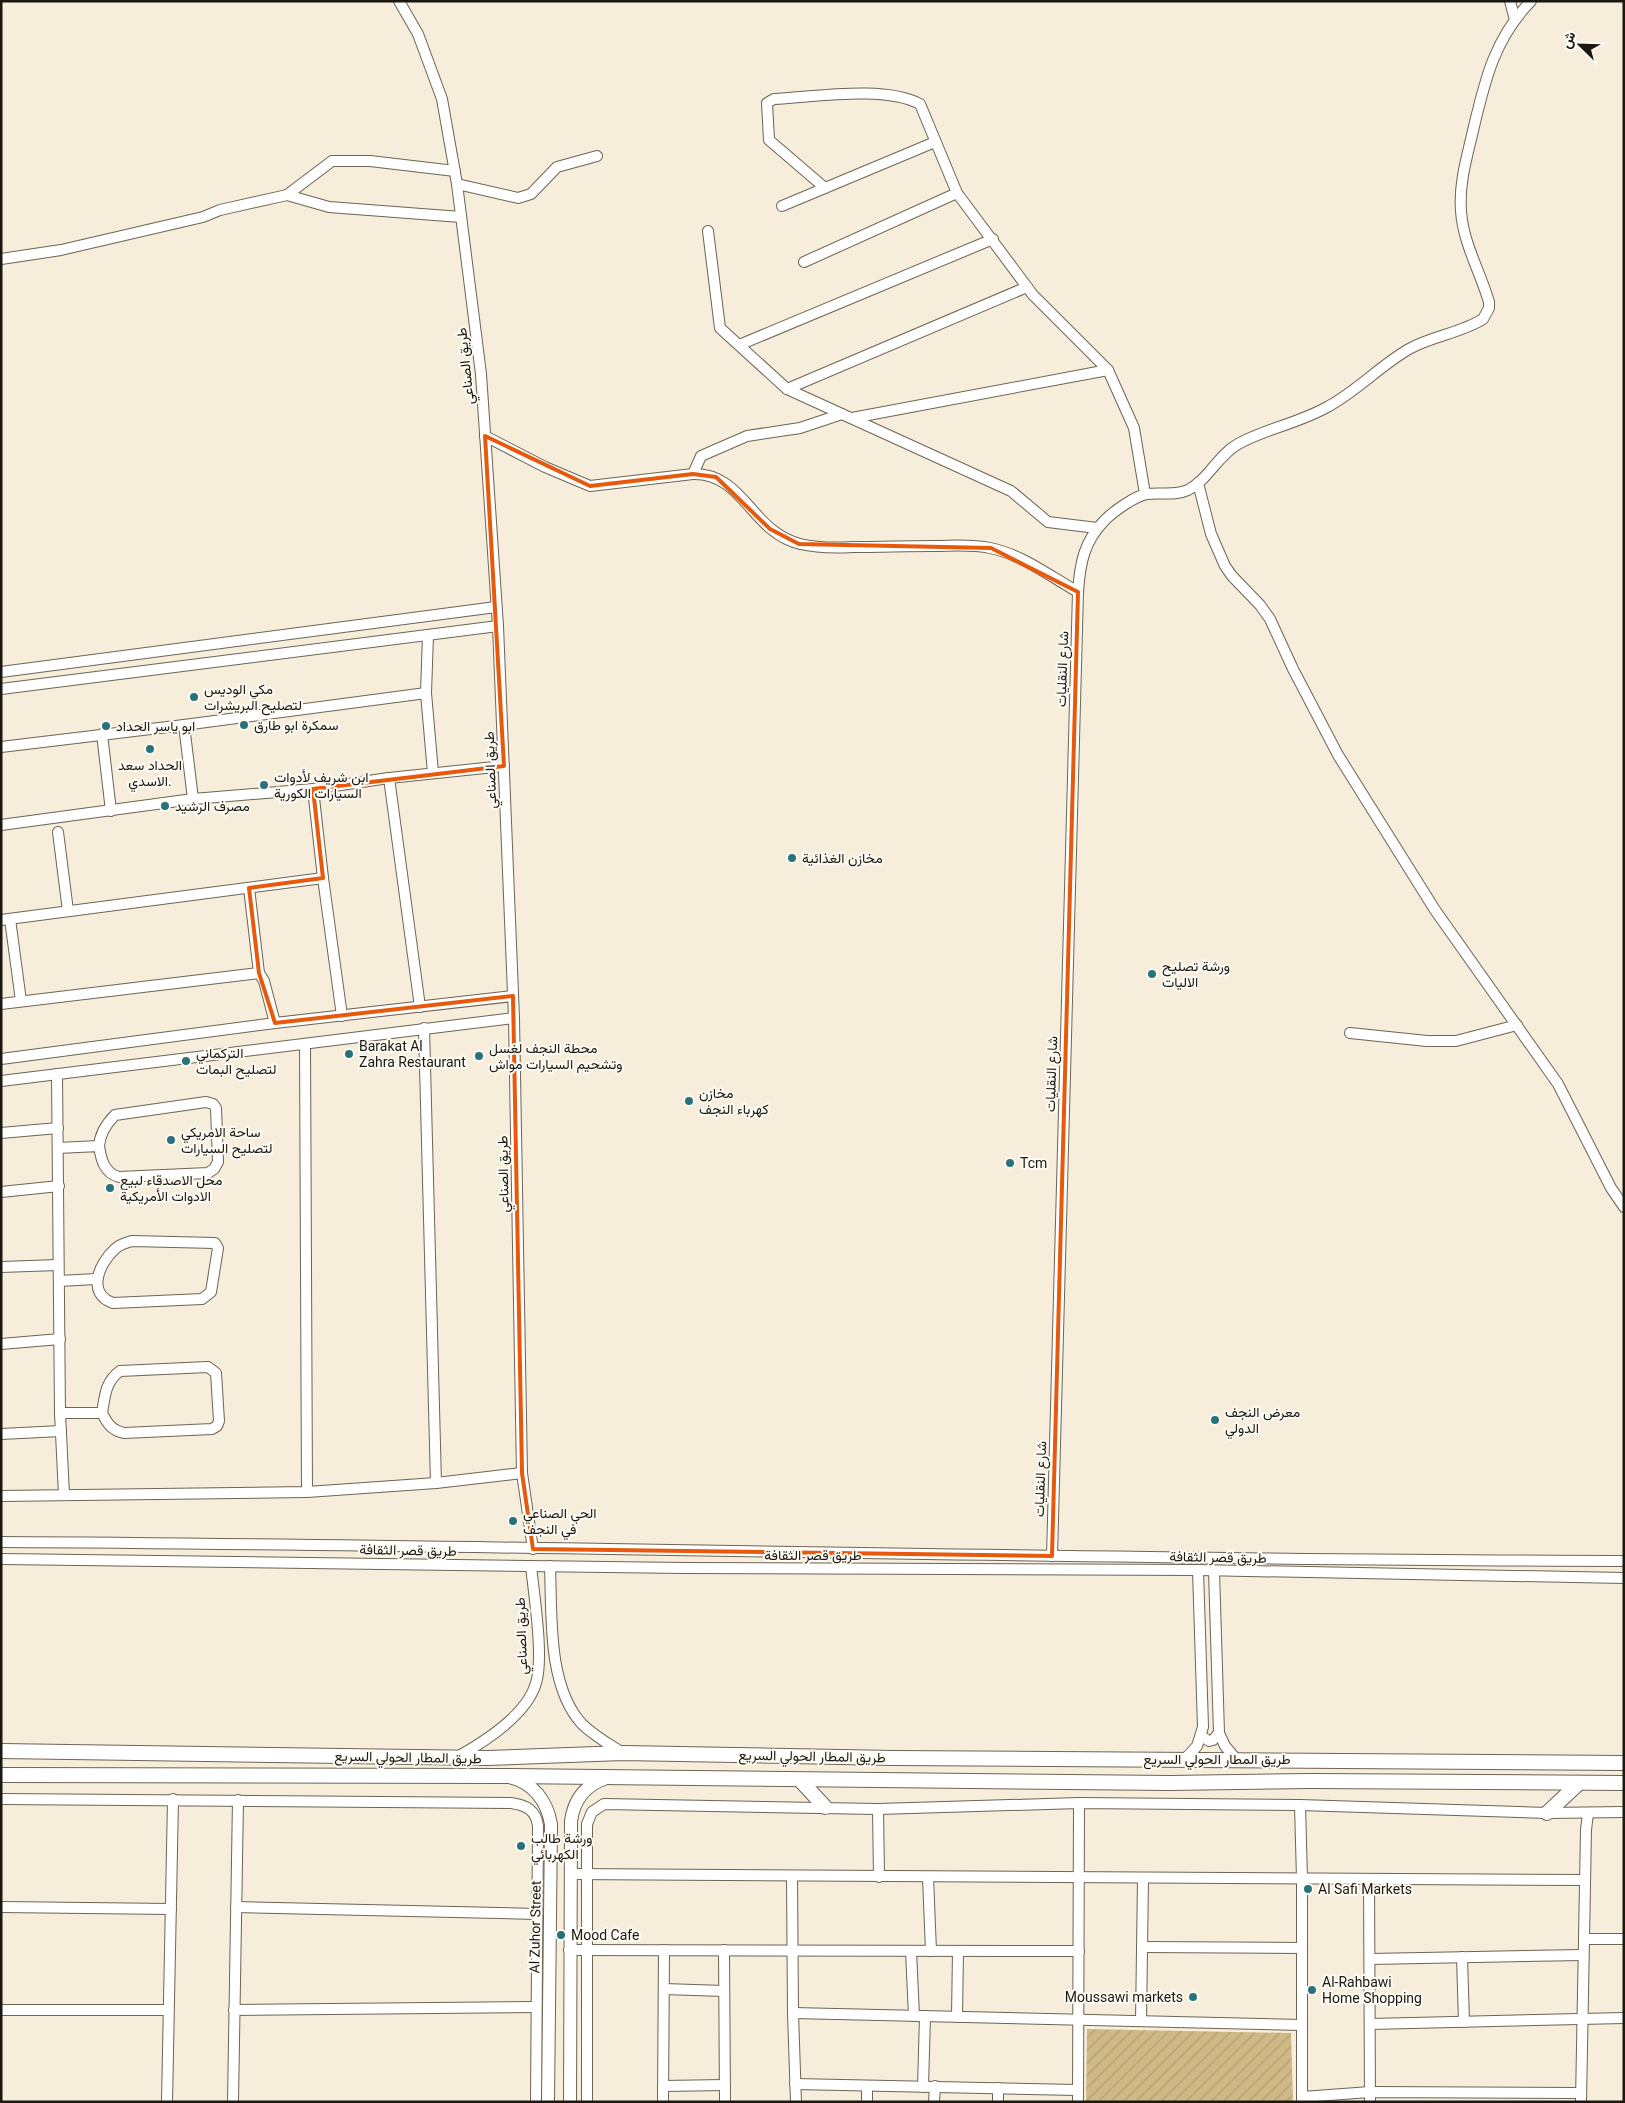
<svg xmlns="http://www.w3.org/2000/svg" width="1625" height="2103" font-family="Roboto,Vazirmatn,sans-serif">
<style>
.garden{fill:url(#garden-furrows)}
.lines{fill:none;stroke-linecap:round;stroke-linejoin:round}
.minor-casing{stroke:#6c6455;stroke-width:12}
.major-casing{stroke:#6c6455;stroke-width:14}
.highway-casing{stroke:#6c6455;stroke-width:16}
.minor{stroke:#fff;stroke-width:10}
.major{stroke:#fff;stroke-width:12}
.highway{stroke:#fff;stroke-width:14}
.marked{fill:none;stroke:#e8590c;stroke-width:4;stroke-linejoin:round}
.poi-dot{fill:#2a727b;stroke:#fefbf4;stroke-width:2}
.labels{text-anchor:middle;stroke-width:4;stroke-linejoin:round;paint-order:stroke}
.street-label{font-size:14px;fill:#1a1811;stroke:#fefbf4}
.poi-label{font-size:14px;fill:#1a1811;stroke:#fefbf4;text-anchor:start}
</style>
<defs>
<pattern id="garden-furrows" width="10" height="10" patternUnits="userSpaceOnUse" patternTransform="scale(1.25)"><rect width="10" height="10" fill="#d0b986"/><path d="M-1 1l2-2M0 10L10 0M9 11l2-2" fill="none" stroke="#b29e73"/></pattern>
</defs>
<rect width="100%" height="100%" fill="#f6eddb"/>
<path class="garden" d="M1087,2029L1291,2033L1293,2102H1086Z"/>
<g class="lines">
<defs>
<g id="minor">
<path d="M399,1L418,34L442,99L457,184L481,374L498,626L514,1018L522,1473L533,1549"/>
<path d="M1510,1L1515,20"/>
<path d="M457,184L518,198L531,194L557,167L597,156"/>
<path d="M825,188L769,140L767,103L774,99C815,97 884,85 920,104L957,193L1033,295L1108,370L1134,428L1145,494"/>
<path d="M287,195L332,161H370L455,171"/>
<path d="M782,206L935,142"/>
<path d="M708,231L720,328L787,389L1011,491L1048,522L1097,528"/>
<path d="M1,259L61,250L203,217L220,210L287,195L329,207L461,217"/>
<path d="M804,262L957,193"/>
<path d="M739,345L993,239"/>
<path d="M787,389L1027,287"/>
<path d="M852,418L1108,370"/>
<path d="M485,436L545,467L590,486L693,474C744,473 751,532 800,544C818,548 836,548 853,547C880,547 906,546 933,546C952,546 971,544 990,548C1021,554 1050,576 1078,592"/>
<path d="M693,474L701,456L747,436L800,428L842,414"/>
<path d="M1198,483L1211,534L1225,566L1232,576L1260,605L1270,619L1293,669L1338,755L1435,910L1558,1084L1611,1188L1624,1207"/>
<path d="M428,635L426,693L433,773"/>
<path d="M1,672L496,607"/>
<path d="M1,689L498,626"/>
<path d="M184,725L193,799"/>
<path d="M102,734L111,811"/>
<path d="M1,747L184,725L426,693"/>
<path d="M389,778L420,1007"/>
<path d="M313,789L323,878L342,1016"/>
<path d="M1,825L193,799L313,789L389,778L504,766"/>
<path d="M58,832L68,911"/>
<path d="M249,888L259,973L264,981L275,1023"/>
<path d="M10,919L21,1001"/>
<path d="M1,920L323,878"/>
<path d="M1,1004L259,973"/>
<path d="M424,1028L436,1483"/>
<path d="M1350,1033L1427,1041H1456L1517,1025"/>
<path d="M305,1045L307,1492"/>
<path d="M1,1059L275,1023L513,996"/>
<path d="M57,1074L60,1413L64,1495"/>
<path d="M1,1081L514,1018"/>
<path d="M1,1133L58,1128"/>
<path d="M58,1148L99,1146C101,1159 104,1173 119,1177L208,1173L214,1169L218,1162L216,1108L213,1104L206,1102L115,1115C106,1124 100,1133 99,1146"/>
<path d="M1,1192L59,1186"/>
<path d="M132,1241L215,1243L218,1248L211,1292L202,1299L113,1303C86,1294 99,1263 115,1249C120,1244 126,1243 132,1241Z"/>
<path d="M1,1267L58,1265"/>
<path d="M59,1281L96,1279"/>
<path d="M1,1344L60,1339"/>
<path d="M60,1413H102C108,1425 112,1430 124,1433L212,1429L217,1426L219,1421L216,1373L208,1367L120,1371C105,1382 105,1396 102,1413"/>
<path d="M1,1434L61,1431"/>
<path d="M1,1496L307,1492L436,1483L522,1473"/>
<path d="M1,1542C542,1545 1083,1560 1624,1561"/>
<path d="M1052,1556L1078,592C1080,563 1084,541 1105,520C1114,511 1135,496 1147,494C1161,492 1175,496 1188,490C1208,480 1218,455 1238,444C1267,428 1300,423 1329,406C1358,390 1381,365 1409,349C1432,336 1461,333 1483,319L1489,308V302C1480,271 1463,243 1461,211C1459,185 1466,160 1472,135C1484,84 1493,40 1531,1"/>
<path d="M1,1559L685,1568L1198,1570L1624,1578"/>
<path d="M550,1566C552,1614 547,1686 582,1724C594,1736 609,1744 623,1753"/>
<path d="M1214,1571L1219,1733L1225,1746L1236,1759"/>
<path d="M1201,1736L1209,1741L1213,1740L1219,1733"/>
<path d="M457,1757C484,1742 527,1715 536,1683C544,1658 534,1595 531,1566"/>
<path d="M1185,1759L1197,1746L1203,1727L1198,1570"/>
<path d="M1,1799L511,1803C526,1805 536,1810 538,1826L536,2102"/>
<path d="M1300,1805L1302,1879V2102"/>
<path d="M878,1809L879,1877"/>
<path d="M570,1874L1585,1880"/>
<path d="M792,1876L793,2013L796,2102"/>
<path d="M928,1877L931,1951"/>
<path d="M1369,1879L1370,2102"/>
<path d="M1,1907L171,1909"/>
<path d="M236,1907L537,1914"/>
<path d="M1584,1939H1624"/>
<path d="M1142,1947L1302,1948"/>
<path d="M569,1950L1079,1951"/>
<path d="M724,1950L725,2102"/>
<path d="M911,1951L914,2016"/>
<path d="M1462,1957L1464,2022"/>
<path d="M1370,1959L1583,1955"/>
<path d="M664,1989L724,1991"/>
<path d="M1,2010H168"/>
<path d="M234,2010L536,2007"/>
<path d="M793,2013L1302,2025"/>
<path d="M957,2017L958,1951"/>
<path d="M1141,2021L1143,1878"/>
<path d="M1370,2024L1624,2018"/>
<path d="M795,2084L1078,2090"/>
<path d="M663,2086L725,2085"/>
<path d="M923,2087L925,2016"/>
<path d="M1302,2097L1370,2092L1581,2093"/>
<path d="M167,2102L173,1799"/>
<path d="M233,2102L238,1800"/>
<path d="M587,2102V1824L592,1812L604,1804L878,1809L1079,1803L1300,1805L1547,1813L1624,1812"/>
<path d="M663,2102L664,1950"/>
<path d="M867,2102V2086"/>
<path d="M934,2102L935,2086"/>
<path d="M998,2102V2088"/>
<path d="M1078,2102L1079,1803"/>
<path d="M1581,2102L1586,1830L1588,1813"/>
</g>
<g id="major">
<path d="M509,1777C533,1782 547,1801 551,1824L548,2102"/>
<path d="M570,2102L571,1821C574,1800 584,1786 604,1779"/>
</g>
<g id="highway">
<path d="M1,1751L487,1758L623,1753L893,1758L1624,1763"/>
<path d="M1,1775L504,1776L1169,1783L1311,1781L1624,1783"/>
<path d="M800,1780L825,1807"/>
<path d="M1547,1813L1578,1784"/>
</g>
</defs>
<use href="#minor" class="minor-casing"/>
<use href="#major" class="major-casing"/>
<use href="#highway" class="highway-casing"/>
<use href="#minor" class="minor"/>
<use href="#major" class="major"/>
<use href="#highway" class="highway"/>
</g>
<path class="marked" d="M485,436L590,486L693,474L716,477L770,529L799,544L991,548L1078,592L1052,1556L533,1549L522,1473L513,996L275,1023L259,973L249,888L323,878L313,789L504,766Z"/>
<g class="poi-dot">
<circle cx="194" cy="697" r="5"/>
<circle cx="244" cy="725" r="5"/>
<circle cx="106" cy="726" r="5"/>
<circle cx="150" cy="749" r="5"/>
<circle cx="264" cy="785" r="5"/>
<circle cx="165" cy="806" r="5"/>
<circle cx="792" cy="858" r="5"/>
<circle cx="1152" cy="974" r="5"/>
<circle cx="349" cy="1054" r="5"/>
<circle cx="479" cy="1056" r="5"/>
<circle cx="186" cy="1061" r="5"/>
<circle cx="689" cy="1101" r="5"/>
<circle cx="171" cy="1140" r="5"/>
<circle cx="1010" cy="1163" r="5"/>
<circle cx="110" cy="1188" r="5"/>
<circle cx="1215" cy="1420" r="5"/>
<circle cx="513" cy="1521" r="5"/>
<circle cx="521" cy="1846" r="5"/>
<circle cx="1308" cy="1889" r="5"/>
<circle cx="561" cy="1935" r="5"/>
<circle cx="1312" cy="1990" r="5"/>
<circle cx="1193" cy="1997" r="5"/>
</g>
<g class="labels">
<g class="street-label">
<text transform="translate(465 366) rotate(-96)" y="5">طريق الصناعي</text>
<text transform="translate(1062 669) rotate(-88)" y="5">شارع النقليات</text>
<text transform="translate(490 770) rotate(-92)" y="5">طريق الصناعي</text>
<text transform="translate(1051 1074) rotate(-88)" y="5">شارع النقليات</text>
<text transform="translate(503 1174) rotate(-91)" y="5">طريق الصناعي</text>
<text transform="translate(1040 1479) rotate(-88)" y="5">شارع النقليات</text>
<text transform="translate(408 1550) rotate(1)" y="5">طريق قصر الثقافة</text>
<text x="813" y="1560">طريق قصر الثقافة</text>
<text transform="translate(1218 1557) rotate(1)" y="5">طريق قصر الثقافة</text>
<text transform="translate(521 1636) rotate(-92)" y="5">طريق الصناعي</text>
<text transform="translate(812 1756) rotate(1)" y="5">طريق المطار الحولي السريع</text>
<text transform="translate(408 1757) rotate(1)" y="5">طريق المطار الحولي السريع</text>
<text x="1217" y="1764">طريق المطار الحولي السريع</text>
<text transform="translate(535 1927) rotate(-89)" y="5">Al Zuhor Street</text>
</g>
<g class="poi-label">
<text x="204" y="694">مكي الوديس<tspan x="204" dy="16">لتصليح البريشرات</tspan></text>
<text x="254" y="730">سمكرة ابو طارق</text>
<text x="116" y="731">ابو ياسر الحداد</text>
<text x="150" y="770" text-anchor="middle">الحداد سعد<tspan x="150" dy="16">الاسدي.</tspan></text>
<text x="274" y="782">ابن شريف لأدوات<tspan x="274" dy="16">السيارات الكورية</tspan></text>
<text x="175" y="811">مصرف الرشيد</text>
<text x="802" y="863">مخازن الغذائية</text>
<text x="1162" y="971">ورشة تصليح<tspan x="1162" dy="16">الاليات</tspan></text>
<text x="359" y="1051">Barakat Al<tspan x="359" dy="16">Zahra Restaurant</tspan></text>
<text x="489" y="1053">محطة النجف لغسل<tspan x="489" dy="16">وتشحيم السيارات مواش</tspan></text>
<text x="196" y="1058">التركماني<tspan x="196" dy="16">لتصليح البمات</tspan></text>
<text x="699" y="1098">مخازن<tspan x="699" dy="16">كهرباء النجف</tspan></text>
<text x="181" y="1137">ساحة الامريكي<tspan x="181" dy="16">لتصليح السيارات</tspan></text>
<text x="1020" y="1168">Tcm</text>
<text x="120" y="1185">محل الاصدقاء لبيع<tspan x="120" dy="16">الادوات الأمريكية</tspan></text>
<text x="1225" y="1417">معرض النجف<tspan x="1225" dy="16">الدولي</tspan></text>
<text x="523" y="1518">الحي الصناعي<tspan x="523" dy="16">في النجف</tspan></text>
<text x="531" y="1843">ورشة طالب<tspan x="531" dy="16">الكهربائي</tspan></text>
<text x="1318" y="1894">Al Safi Markets</text>
<text x="571" y="1940">Mood Cafe</text>
<text x="1322" y="1987">Al-Rahbawi<tspan x="1322" dy="16">Home Shopping</tspan></text>
<text x="1183" y="2002" text-anchor="end">Moussawi markets</text>
</g>
</g>
<rect width="1625" height="2103" fill="none" stroke="#1a1811" stroke-width="5"/>
<g transform="translate(1580 45) rotate(293)" stroke="#fefbf4" stroke-width="4" paint-order="stroke">
<path d="M0-4L9 19L0 12L-9 19Z" fill="#1a1811"/>
<text y="-8" font-size="14" font-weight="bold" text-anchor="middle" fill="#1a1811">ش</text>
</g>
</svg>
